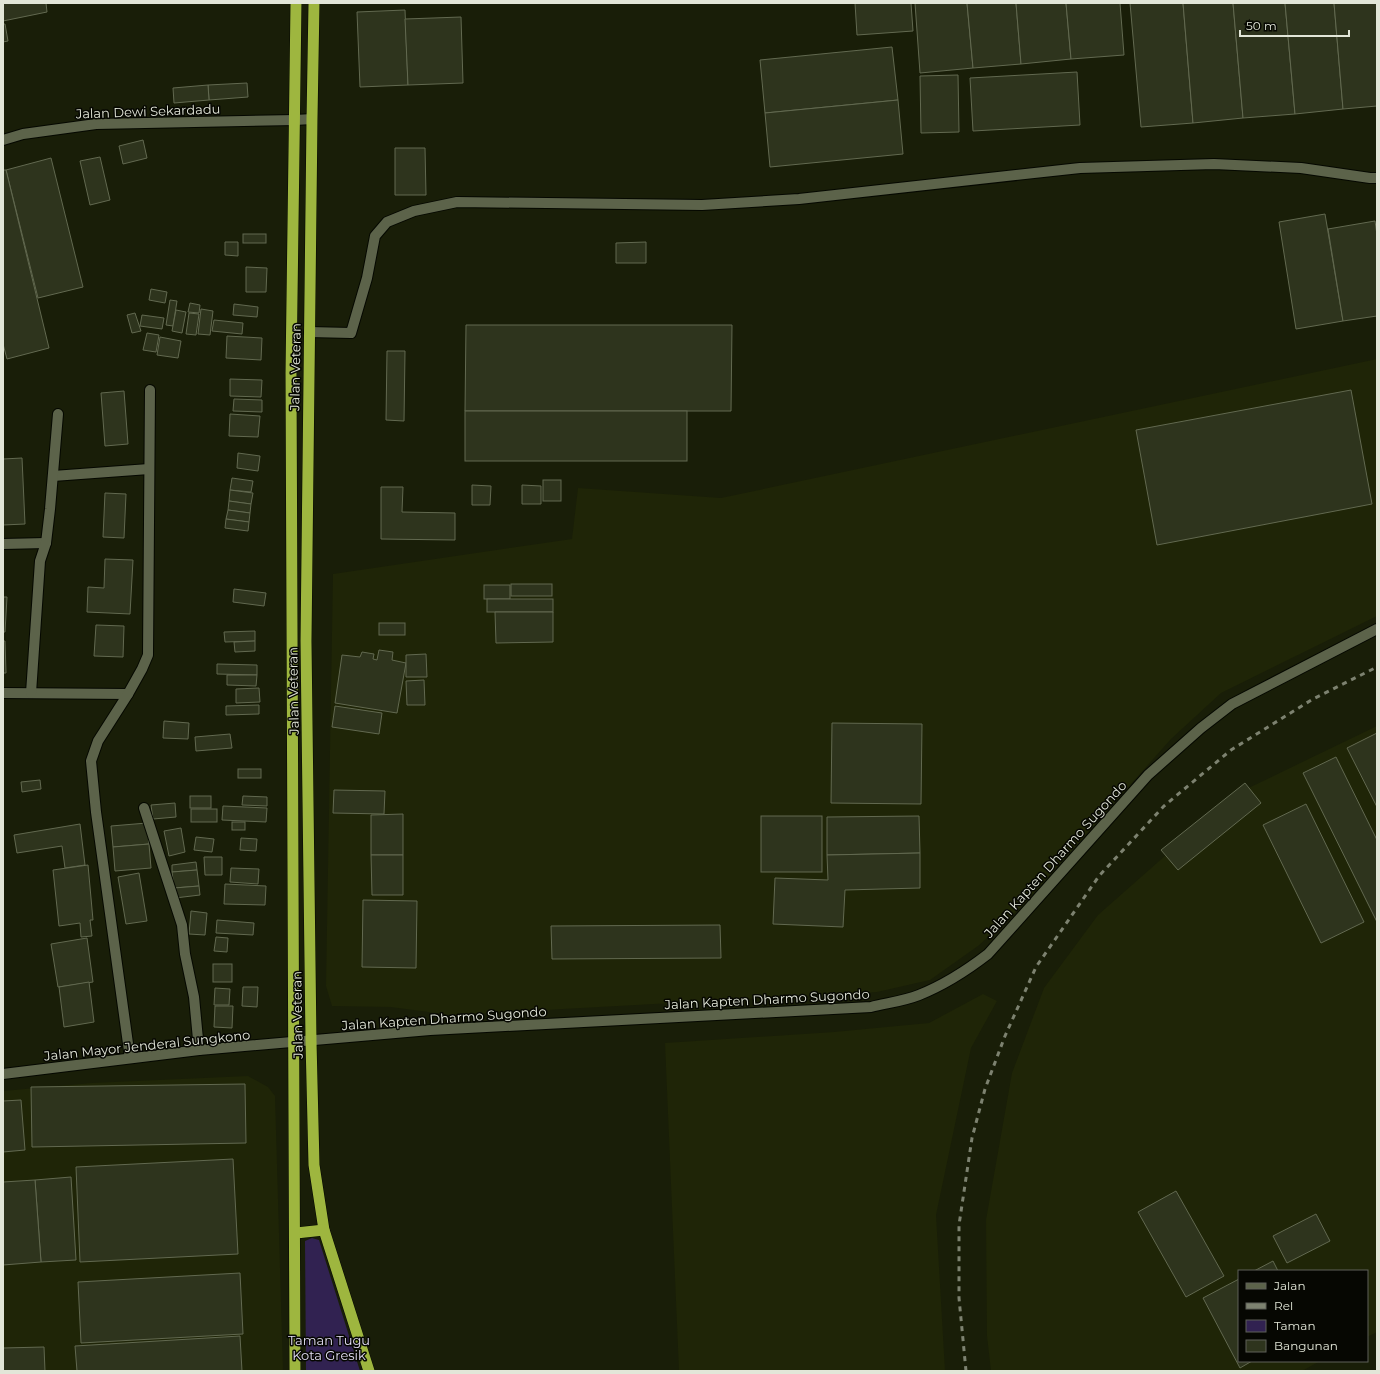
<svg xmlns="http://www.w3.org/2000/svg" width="1380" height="1374" font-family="Montserrat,sans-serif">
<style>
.built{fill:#1f2507}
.green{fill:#312251}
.building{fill:#2e341d;stroke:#626950}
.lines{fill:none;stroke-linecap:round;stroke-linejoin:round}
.minor-casing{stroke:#050800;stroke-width:12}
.tertiary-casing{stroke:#050800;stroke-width:12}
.secondary-casing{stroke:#050800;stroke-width:12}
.trunk-casing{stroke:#050800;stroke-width:12}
.minor{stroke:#5c634a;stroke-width:10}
.tertiary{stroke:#5c634a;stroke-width:10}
.secondary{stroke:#5c634a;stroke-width:10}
.trunk{stroke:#9eb63f;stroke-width:11}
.rail{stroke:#7d8270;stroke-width:3;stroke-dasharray:5 5;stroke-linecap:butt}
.labels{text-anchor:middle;stroke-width:3;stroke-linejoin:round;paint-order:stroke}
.street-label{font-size:13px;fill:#e2e6d8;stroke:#060702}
.park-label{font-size:13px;fill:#e2ddf3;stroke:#060702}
</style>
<rect width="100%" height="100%" fill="#191e08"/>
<g class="built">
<path d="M1377,359V616L1221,693L1171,739L1023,905L978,946L930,980L877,992L451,1015L391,1007L332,1006L326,986L333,574L572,539L578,488L721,498Z"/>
<path d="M1377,726V1332L1367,1337V1271H1239V1361H1320L1302,1371H991L987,1336L986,1220L1012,1073L1044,988L1098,915L1234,795Z"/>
<path d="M983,994L997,1001L971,1048L936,1215L945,1371H679L665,1043L834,1032L929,1023Z"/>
<path d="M248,1076L268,1087L275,1096L283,1371H3V1091L92,1083Z"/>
</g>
<path class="green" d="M312,1238L319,1240L360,1371H306L305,1241Z"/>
<g class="building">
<path d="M3,3H46L47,12L3,21Z"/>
<path d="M855,3H911L913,31L857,35Z"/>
<path d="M915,3H967L973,68L920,73Z"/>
<path d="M967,3H1016L1021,64L973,68Z"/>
<path d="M1016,3H1066L1071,59L1021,64Z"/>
<path d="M1066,3H1120L1124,55L1071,59Z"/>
<path d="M1130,3H1183L1193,123L1141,127Z"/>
<path d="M1183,3H1233L1243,118L1193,123Z"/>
<path d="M1233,3H1285L1295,114L1243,118Z"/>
<path d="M1285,3H1334L1343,109L1295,114Z"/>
<path d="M1334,3H1377V106L1343,109Z"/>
<path d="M405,10L408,85L360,87L357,12Z"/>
<path d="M461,17L463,83L408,85L405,19Z"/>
<path d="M3,24H5L8,41L3,42Z"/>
<path d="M892,47L898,100L765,113L760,60Z"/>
<path d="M1077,72L1080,125L973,131L970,78Z"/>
<path d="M958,75L959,132L921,133L920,76Z"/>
<path d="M247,83L248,97L209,100L208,85Z"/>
<path d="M208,85L209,100L174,103L173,88Z"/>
<path d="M898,100L903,154L770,167L765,113Z"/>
<path d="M143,140L147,158L123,164L119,146Z"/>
<path d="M395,148H425L426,195H395Z"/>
<path d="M100,157L110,200L90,205L80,161Z"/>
<path d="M51,158L83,287L38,298L6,170Z"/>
<path d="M3,170H6L49,348L7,359L3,344Z"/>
<path d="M1325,214L1343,321L1296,329L1279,222Z"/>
<path d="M1375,221L1377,235V316L1343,321L1328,229Z"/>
<rect x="243" y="234" width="23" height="9"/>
<path d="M225,242H238V256L225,255Z"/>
<path d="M646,242V263H616V243Z"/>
<path d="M246,267L267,268L266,292H246Z"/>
<path d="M151,289L167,292L165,303L149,300Z"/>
<path d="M170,300L177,301L173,326L166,325Z"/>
<path d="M190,303L200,305L199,313L188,312Z"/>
<path d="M234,304L258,307L257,317L233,315Z"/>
<path d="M201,309L213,311L210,335L198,334Z"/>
<path d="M176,310L186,312L182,333L172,331Z"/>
<path d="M135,313L141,331L132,333L127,315Z"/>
<path d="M189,313L199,314L196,335L186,334Z"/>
<path d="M142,315L164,318L162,329L140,326Z"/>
<path d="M214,320L243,323L242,334L212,331Z"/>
<path d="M466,325H732L731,411H465Z"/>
<path d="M147,333L159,335L156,352L143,350Z"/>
<path d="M227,336L262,338L261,360L226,358Z"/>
<path d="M160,337L181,341L178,358L157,355Z"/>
<path d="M387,351H405L404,421L386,420Z"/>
<path d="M230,379L262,380L261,397L230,396Z"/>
<path d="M1351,390L1372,504L1157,545L1136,430Z"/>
<path d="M124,391L128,444L105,446L101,393Z"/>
<path d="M234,399L262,400V412L233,411Z"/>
<rect x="465" y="411" width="222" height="50"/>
<path d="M230,414L260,416L258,437L229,436Z"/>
<path d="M238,453L260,456L258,471L237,468Z"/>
<path d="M22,458L25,524L3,525V459Z"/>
<path d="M232,478L253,481L251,492L230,490Z"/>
<rect x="543" y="480" width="18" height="21"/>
<path d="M472,485L491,486L490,505H472Z"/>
<path d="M522,485L541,486V504H522Z"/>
<path d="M381,487H403L402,512L455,513V540L381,539Z"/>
<path d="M230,490L253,493L251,504L229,501Z"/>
<path d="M105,493L126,494L124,538L103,537Z"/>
<path d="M229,501L251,504L250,513L228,510Z"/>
<path d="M228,510L250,513L249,522L226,519Z"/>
<path d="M226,519L249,522L248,531L225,528Z"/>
<path d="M105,559L133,560L130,614L87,612L88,587L104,588Z"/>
<rect x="511" y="584" width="41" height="12"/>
<rect x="484" y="585" width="26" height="14"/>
<path d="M234,589L266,593L264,606L233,602Z"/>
<path d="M3,597H7L5,632H3Z"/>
<rect x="487" y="599" width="66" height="13"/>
<path d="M495,612H553V642L496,643Z"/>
<rect x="379" y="623" width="26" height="12"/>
<path d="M96,625L124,626L123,657L94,656Z"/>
<path d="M255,631V641L225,642L224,632Z"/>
<path d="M3,641H5L6,673H3Z"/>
<path d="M255,641V651L235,652L234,642Z"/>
<path d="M379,650L393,652L392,660L406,663L397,713L335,703L342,655L360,657L362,652L374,654L373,659L377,660Z"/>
<path d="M426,654L427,677H406V655Z"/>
<path d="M217,664L257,665V675L217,674Z"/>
<path d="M227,675H257L256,686L227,685Z"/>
<path d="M424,680L425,705H407L406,681Z"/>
<path d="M259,688L260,702L236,703V689Z"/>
<path d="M259,705V714L226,715V706Z"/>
<path d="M335,706L382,713L379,734L332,727Z"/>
<path d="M164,721L189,723L188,739L163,738Z"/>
<path d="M832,723L922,724L921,804L831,803Z"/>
<path d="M1377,733V807L1347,748Z"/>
<path d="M230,734L232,748L196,751L195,737Z"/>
<path d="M1336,757L1377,840V922L1303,773Z"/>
<rect x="238" y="769" width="23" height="9"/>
<path d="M40,780L41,789L22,792L21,782Z"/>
<path d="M1245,783L1261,803L1178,870L1161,850Z"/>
<path d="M334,790L385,791L384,814L333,813Z"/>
<rect x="190" y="796" width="21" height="12"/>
<path d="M243,796L267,797V806L242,805Z"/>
<path d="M175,803L176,817L153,819L151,805Z"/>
<path d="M1306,804L1364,922L1321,943L1263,825Z"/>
<path d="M223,806L267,808L266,822L222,820Z"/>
<rect x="191" y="809" width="26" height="13"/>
<path d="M403,814V855H371V815Z"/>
<rect x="761" y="816" width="61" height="56"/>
<path d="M919,816L920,853L827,855V817Z"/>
<rect x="232" y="822" width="13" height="8"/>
<path d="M147,823L149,844L113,847L111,826Z"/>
<path d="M80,824L85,865L65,868L62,846L17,853L14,835Z"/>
<path d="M181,828L185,852L169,856L164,831Z"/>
<path d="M196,837L214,839L212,852L194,850Z"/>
<path d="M241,838L257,839L256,851L240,850Z"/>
<path d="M149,844L151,868L115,871L113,847Z"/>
<path d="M920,853V888L845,890L843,927L773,924L775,878L828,880L827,855Z"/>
<path d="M371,855H403V895H372Z"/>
<path d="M204,857H222V875H205Z"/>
<path d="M196,862L197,870L172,872V865Z"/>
<path d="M88,865L93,920H90L92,936L81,937L80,923L59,926L53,870Z"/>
<path d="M231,868L259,869L258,884L230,882Z"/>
<path d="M197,870L199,886L174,888L172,872Z"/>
<path d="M139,873L147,921L126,924L118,877Z"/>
<path d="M225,884L266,886L265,905L224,904Z"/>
<path d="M199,886L200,895L175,898L174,888Z"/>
<path d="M363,900L417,901L416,968L362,967Z"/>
<path d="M191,911L207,913L205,935L189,934Z"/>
<path d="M217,920L254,923L253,935L216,933Z"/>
<path d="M720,925L721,958L552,959L551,926Z"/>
<path d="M216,937L228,938L227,952L214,951Z"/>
<path d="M87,938L93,982L58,987L51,944Z"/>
<rect x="213" y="964" width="19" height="18"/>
<path d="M89,982L94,1022L64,1027L59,987Z"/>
<path d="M243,987H258L257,1007L242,1006Z"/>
<path d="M215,988L230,989L229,1005H214Z"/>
<path d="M215,1006H233L232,1028L214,1027Z"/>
<path d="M245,1084L246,1143L32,1147L31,1087Z"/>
<path d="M21,1100L25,1150L3,1152V1101Z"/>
<path d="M233,1159L238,1254L80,1262L76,1167Z"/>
<path d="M71,1177L76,1260L41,1262L35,1180Z"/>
<path d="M35,1180L41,1262L3,1265V1182Z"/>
<path d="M1176,1191L1224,1276L1186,1297L1138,1212Z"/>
<path d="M1316,1214L1330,1241L1287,1263L1273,1236Z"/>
<path d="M1273,1261L1278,1271H1254Z"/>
<path d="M240,1273L243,1334L81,1343L78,1282Z"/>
<path d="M1239,1279V1361H1252L1240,1368L1203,1298Z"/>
<path d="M240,1336L242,1371H77L75,1346Z"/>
<path d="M44,1347L45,1371H3V1348Z"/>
</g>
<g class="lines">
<defs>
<g id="minor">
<path d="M3,140L23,134L96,124L295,120"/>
<path d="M309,332L351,333L367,278L375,236L387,222L414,211L457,202L702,205L799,199L1080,168L1214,164L1301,168L1370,178H1377"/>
<path d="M53,476L149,469"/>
<path d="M3,544L46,543"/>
<path d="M3,693L128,694"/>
<path d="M31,693L40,561L46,543L50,509L58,414"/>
<path d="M144,808L182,925L185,954L194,997L199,1050"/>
<path d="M130,1058L96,812L91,761L98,741L128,694L142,669L148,655L150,390"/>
</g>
<path id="tertiary" d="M295,120L312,119"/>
<path id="secondary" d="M3,1074L199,1050L430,1030L871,1007C887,1003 904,1001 919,995C944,985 966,971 988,954L1148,775L1201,728L1232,704L1377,629"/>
<g id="trunk">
<path d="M314,3L312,119L306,641L311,1041L314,1165L324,1230L369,1371"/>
<path d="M296,1233L324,1230"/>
<path d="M295,1371L291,373L296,3"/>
</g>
</defs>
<use href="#minor" class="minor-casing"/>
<use href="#tertiary" class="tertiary-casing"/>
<use href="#secondary" class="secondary-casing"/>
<use href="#trunk" class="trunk-casing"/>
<use href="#minor" class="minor"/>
<use href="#tertiary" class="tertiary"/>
<use href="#secondary" class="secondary"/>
<use href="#trunk" class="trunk"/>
<path class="rail" d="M966,1371L959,1298V1225L972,1138L985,1089L1005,1036L1036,967L1099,876L1164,806L1231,750L1313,699L1377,667"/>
</g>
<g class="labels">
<g class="street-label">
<text transform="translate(148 111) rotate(-2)" y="5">Jalan Dewi Sekardadu</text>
<text transform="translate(295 367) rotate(-89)" y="5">Jalan Veteran</text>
<text transform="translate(293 691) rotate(-91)" y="5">Jalan Veteran</text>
<text transform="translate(1055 859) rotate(-48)" y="5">Jalan Kapten Dharmo Sugondo</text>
<text transform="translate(767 999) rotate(-3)" y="5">Jalan Kapten Dharmo Sugondo</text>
<text transform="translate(297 1015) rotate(-91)" y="5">Jalan Veteran</text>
<text transform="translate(444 1018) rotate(-4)" y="5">Jalan Kapten Dharmo Sugondo</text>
<text transform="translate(147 1045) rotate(-6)" y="5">Jalan Mayor Jenderal Sungkono</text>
</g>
<g class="park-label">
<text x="329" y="1345">Taman Tugu<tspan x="329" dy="15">Kota Gresik</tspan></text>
</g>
</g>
<rect width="1380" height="1374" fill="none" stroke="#e2e6d8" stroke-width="8"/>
<rect x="1238" y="1270" width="130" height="92" fill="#060702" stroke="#5e6058"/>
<rect x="1246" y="1283" width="20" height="6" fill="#5c634a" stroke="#5e6058"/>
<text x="1274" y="1290" font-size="12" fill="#e2e6d8">Jalan</text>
<rect x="1246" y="1303" width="20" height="6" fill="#7d8270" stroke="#5e6058"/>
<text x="1274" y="1310" font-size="12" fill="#e2e6d8">Rel</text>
<rect x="1246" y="1320" width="20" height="12" fill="#312251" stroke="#5e6058"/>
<text x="1274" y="1330" font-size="12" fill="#e2e6d8">Taman</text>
<rect x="1246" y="1340" width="20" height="12" fill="#2e341d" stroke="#5e6058"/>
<text x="1274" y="1350" font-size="12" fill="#e2e6d8">Bangunan</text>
<path d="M1240 30v6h109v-6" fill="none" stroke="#e2e6d8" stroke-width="2"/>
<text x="1246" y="30" font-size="12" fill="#e2e6d8" stroke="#060702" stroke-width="3" paint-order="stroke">50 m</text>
</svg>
